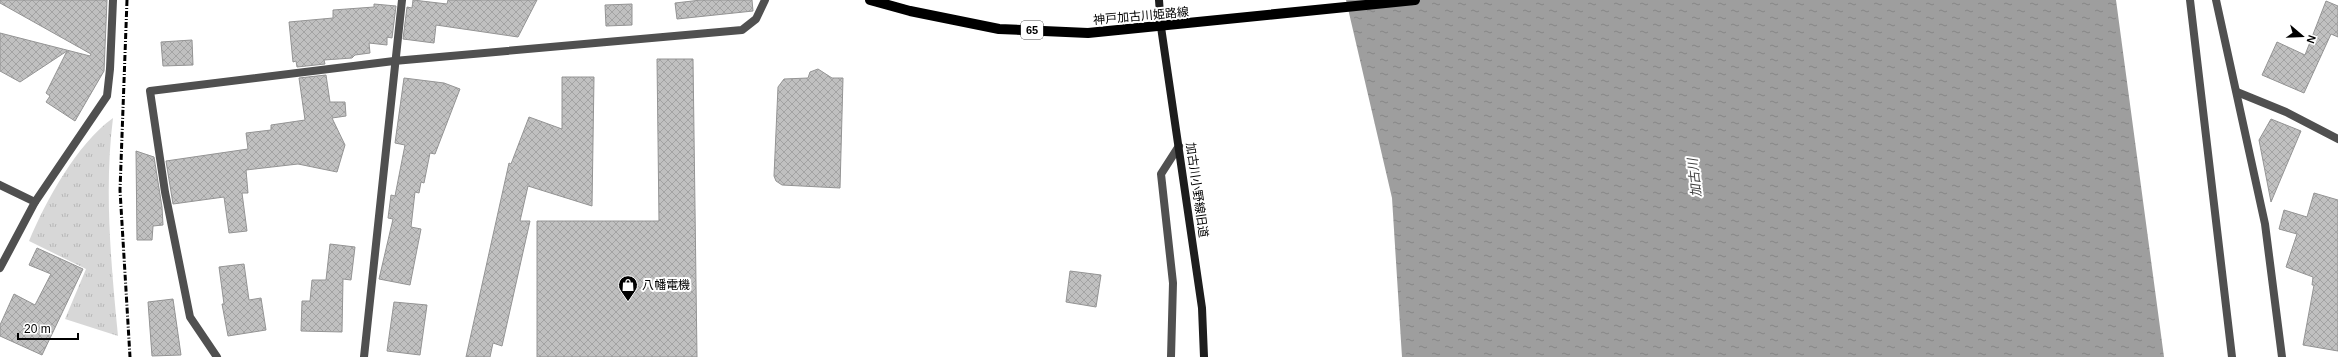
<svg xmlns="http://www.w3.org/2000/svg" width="2338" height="357" font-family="Helvetica,'Noto Sans JP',sans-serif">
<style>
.grass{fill:url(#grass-tufts)}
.water{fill:url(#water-ripples)}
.building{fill:url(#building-cross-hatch);stroke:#949494}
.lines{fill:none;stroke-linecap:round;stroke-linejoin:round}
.street{stroke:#505050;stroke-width:8}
.secondary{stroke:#1d1d1d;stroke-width:8}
.primary{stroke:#000;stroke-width:10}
.rail{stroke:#000;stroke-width:3;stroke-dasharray:6 2 1 2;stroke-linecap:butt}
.labels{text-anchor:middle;stroke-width:4;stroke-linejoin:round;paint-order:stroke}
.shield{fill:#fff;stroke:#4c4c4c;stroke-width:1}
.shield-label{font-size:11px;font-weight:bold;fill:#000}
.street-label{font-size:12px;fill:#000;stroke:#fff}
.poi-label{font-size:12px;fill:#000;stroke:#fff;text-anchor:start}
.water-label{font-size:13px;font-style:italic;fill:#3f3f3f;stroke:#fff}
</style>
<defs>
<pattern id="grass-tufts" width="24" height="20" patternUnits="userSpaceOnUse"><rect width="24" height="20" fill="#d7d7d7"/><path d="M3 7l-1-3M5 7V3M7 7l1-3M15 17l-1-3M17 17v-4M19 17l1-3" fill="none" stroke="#b7b7b7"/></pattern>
<pattern id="water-ripples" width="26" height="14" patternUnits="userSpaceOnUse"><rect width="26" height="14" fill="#9e9e9e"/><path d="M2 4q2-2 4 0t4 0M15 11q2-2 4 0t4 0" fill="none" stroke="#868686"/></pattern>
<pattern id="building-cross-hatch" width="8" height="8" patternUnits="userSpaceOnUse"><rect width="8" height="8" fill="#c0c0c0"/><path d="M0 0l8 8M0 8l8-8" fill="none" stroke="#a3a3a3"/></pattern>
</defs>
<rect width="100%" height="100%" fill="#fff"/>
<path class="grass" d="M113,118C104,189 111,264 118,336L65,319L86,269L29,241C47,199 76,145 113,118Z"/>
<path class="water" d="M1346,0H2116L2164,357H1402L1392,198Z"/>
<g class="building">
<path d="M0,0H107L104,71L75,121L46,102L50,96L46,93L67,51L20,82L0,71V33L90,56L91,54L0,3Z"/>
<path d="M413,0L447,4L448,0H537L518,37L436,25L434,43L403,39L407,7L412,8Z"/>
<path d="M701,0H752L753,11L677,19L675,3Z"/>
<path d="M2326,1L2338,6V37L2331,34L2304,93L2262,75L2277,42L2305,55Z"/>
<path d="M374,4L396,6L392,38L387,37V45L369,43L370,53L355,55L352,58L324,60L325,64L297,67L296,61L293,62L289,22L333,18V10L374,7Z"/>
<path d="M632,4V25L606,26L605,5Z"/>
<path d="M192,40L193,65L163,66L161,42Z"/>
<path d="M657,59H693L697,357H537V221H659Z"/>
<path d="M818,69L832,78H843L840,188L782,185L776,181L774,176L778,87L784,79L808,78L810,72Z"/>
<path d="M326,75L330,102H345L346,116L332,118L345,145L337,172L298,164L246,170L248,193H242L247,231L229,233L224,197L173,204L166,161L248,149L246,133L271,130V125L305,120L299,78Z"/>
<path d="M562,77H594L592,206L528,186L520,221H530L502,346L493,343L490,357H466L509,163L511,164L529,117L562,129Z"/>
<path d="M404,78L444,83L460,89L435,154L430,153L424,183L421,182L419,193L415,192L411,227L421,229L410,285L379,279L393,219L388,218L391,195L395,196L405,145L395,143Z"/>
<path d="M2271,119L2301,131L2271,202L2259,140Z"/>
<path d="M136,151L154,157L162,207L163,225L153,226L152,240H137Z"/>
<path d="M2314,193L2338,200V351L2303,345L2314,285H2312L2313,277L2286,267L2297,234L2279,229L2284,210L2307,217Z"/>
<path d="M330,244L355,247L351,280L343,279L342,332L301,331L302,301H310L312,280H326Z"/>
<path d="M37,248L83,269L42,355L0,336V325L14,294L35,305L51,274L29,265Z"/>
<path d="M244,264L249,300L261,298L266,330L228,336L222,304H224L219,267Z"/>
<path d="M1070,271L1101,275L1096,307L1066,302Z"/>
<path d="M173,299L181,355L152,356L148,302Z"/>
<path d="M394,302L427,305L420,355L387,351Z"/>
</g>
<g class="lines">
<g class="street">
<path d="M2190,0L2232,357"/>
<path d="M2216,0L2265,224L2282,357"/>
<path d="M2237,92L2286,112L2338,139"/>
<path d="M0,185L35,202"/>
<path d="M0,268L35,202L107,96L110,69L113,0"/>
<path d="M217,357L190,317L165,192L150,91L394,61L742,30L756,19L765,0"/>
<path d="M364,357L402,0"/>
<path d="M1171,357L1173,283L1161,174L1179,146"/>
</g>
<path class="secondary" d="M1159,0L1161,27L1202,308L1204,357"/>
<path class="primary" d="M870,0L910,11L999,29L1088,33L1415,0"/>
<path class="rail" d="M127,0L120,190L130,357"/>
</g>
<defs>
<symbol id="shop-pin" viewBox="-11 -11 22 30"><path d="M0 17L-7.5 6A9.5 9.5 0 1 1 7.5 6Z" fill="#000" stroke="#fff"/><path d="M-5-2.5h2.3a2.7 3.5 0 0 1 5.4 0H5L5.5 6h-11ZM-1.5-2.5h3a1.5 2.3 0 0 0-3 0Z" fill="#fff"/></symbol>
</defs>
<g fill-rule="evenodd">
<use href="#shop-pin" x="617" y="274" width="22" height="30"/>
</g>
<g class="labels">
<rect class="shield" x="1021" y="21" width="22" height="18" rx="3"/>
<g class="shield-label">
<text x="1032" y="34">65</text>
</g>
<g class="street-label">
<text transform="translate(1141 16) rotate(-5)" y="4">神戸加古川姫路線</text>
<text transform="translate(1197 190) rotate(82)" y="4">加古川小野線旧道</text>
</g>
<g class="poi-label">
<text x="642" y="289">八幡電機</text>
</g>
<g class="water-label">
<text transform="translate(1694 178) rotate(-96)" y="5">加古川</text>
</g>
</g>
<g transform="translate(2302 36) rotate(109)" stroke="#ffffff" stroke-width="3" paint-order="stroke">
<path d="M0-3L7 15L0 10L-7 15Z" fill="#000000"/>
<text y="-6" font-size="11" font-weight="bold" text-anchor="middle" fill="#000000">N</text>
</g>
<path d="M18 333v6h60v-6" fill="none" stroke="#000000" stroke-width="2"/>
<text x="24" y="333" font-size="12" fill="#000000" stroke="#ffffff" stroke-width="3" paint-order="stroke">20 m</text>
</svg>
